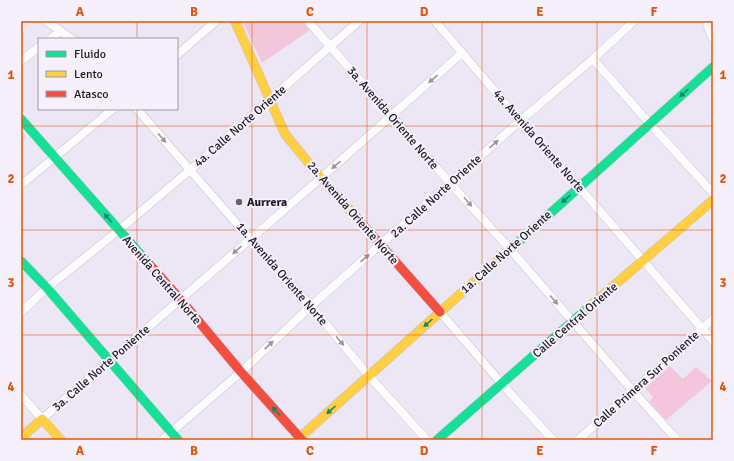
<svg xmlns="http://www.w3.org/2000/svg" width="734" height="461" font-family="Signika,sans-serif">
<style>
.green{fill:#f4c6db}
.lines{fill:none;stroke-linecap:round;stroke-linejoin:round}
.street-casing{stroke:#cac4d1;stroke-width:9}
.fast-casing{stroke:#cac4d1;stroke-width:10}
.slow-casing{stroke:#cac4d1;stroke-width:10}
.jam-casing{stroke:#cac4d1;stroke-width:10}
.path{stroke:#d5d3d7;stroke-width:1;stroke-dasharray:1 3;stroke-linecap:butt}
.street{stroke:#fcfbfe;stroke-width:8}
.fast{stroke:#16e098;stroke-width:9}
.slow{stroke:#ffcf43;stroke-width:9}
.jam{stroke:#f24e42;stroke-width:9}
.oneway{fill:#98959b}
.oneway2{fill:#198663}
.grid{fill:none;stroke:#de560d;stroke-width:1;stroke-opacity:0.55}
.poi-dot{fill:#66616c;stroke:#f5f0fb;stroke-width:1.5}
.labels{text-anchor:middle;stroke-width:4;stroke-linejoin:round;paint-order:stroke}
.street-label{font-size:12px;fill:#1d1922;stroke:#f5f0fb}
.poi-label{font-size:12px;font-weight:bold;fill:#1d1922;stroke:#f5f0fb;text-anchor:start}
.neatline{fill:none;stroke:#de560d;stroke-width:1.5}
.grid-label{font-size:13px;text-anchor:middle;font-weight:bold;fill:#de560d}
</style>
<rect width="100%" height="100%" fill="#ede6f5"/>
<g class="green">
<path d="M247,21H302L310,30L262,63L243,23Z"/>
<path d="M670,366L683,379L696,367L712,381L666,420L649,402L653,397L645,388Z"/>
</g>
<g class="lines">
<defs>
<g id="street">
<path d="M46,21L72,39"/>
<path d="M308,21L450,183L510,249L633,391L677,440"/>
<path d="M435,21L520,121L579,187L713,341"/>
<path d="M706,21L713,39"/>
<path d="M50,39L61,31"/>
<path d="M177,55L216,21"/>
<path d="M593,59L650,124L713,193"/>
<path d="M21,61L39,47"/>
<path d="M137,109L250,239L311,306L369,376L427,440"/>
<path d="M21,185L113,109"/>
<path d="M21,312L47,288L119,230L190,170L359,21"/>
<path d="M440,312L502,384L553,440"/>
<path d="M21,395L42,419L321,178L462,53"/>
<path d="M162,440L241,372L311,306L520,121L593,59L634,21"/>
<path d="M578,440L713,319"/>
</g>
<g id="fast">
<path d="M21,119L149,264"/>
<path d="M505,254L713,67"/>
<path d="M21,261L47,288L178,440"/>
<path d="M437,440L588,308"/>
</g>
<g id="slow">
<path d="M235,21L285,134L321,178L356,217"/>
<path d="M588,308L713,200"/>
<path d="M21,438L42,419L61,440"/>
<path d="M297,440L505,254"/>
</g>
<g id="jam">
<path d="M356,217L440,312"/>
<path d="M149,264L180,299L241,372L302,440"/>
</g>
</defs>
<use href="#street" class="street-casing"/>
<use href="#fast" class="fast-casing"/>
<use href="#slow" class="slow-casing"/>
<use href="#jam" class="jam-casing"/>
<g class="path">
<path d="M269,21L271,24"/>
<path d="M298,21L301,25"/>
<path d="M247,23L252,21"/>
<circle cx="275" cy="31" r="7"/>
<path d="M280,26L288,21"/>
<path d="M279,37L284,44"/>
<path d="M256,44L268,36"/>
<path d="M262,58L263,60L305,29"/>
</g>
<use href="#street" class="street"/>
<use href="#fast" class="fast"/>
<use href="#slow" class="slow"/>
<use href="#jam" class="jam"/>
</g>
<defs><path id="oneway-solid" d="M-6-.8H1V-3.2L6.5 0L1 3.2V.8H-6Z"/></defs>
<g class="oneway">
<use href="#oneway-solid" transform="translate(433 79) rotate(139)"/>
<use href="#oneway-solid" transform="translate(162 138) rotate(49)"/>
<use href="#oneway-solid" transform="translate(494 144) rotate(-41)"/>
<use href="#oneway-solid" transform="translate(336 165) rotate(139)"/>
<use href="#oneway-solid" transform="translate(468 202) rotate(48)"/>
<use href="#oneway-solid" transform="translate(237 250) rotate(139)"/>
<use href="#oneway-solid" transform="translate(365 258) rotate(-41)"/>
<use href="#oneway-solid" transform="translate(554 300) rotate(50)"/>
<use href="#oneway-solid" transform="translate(340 341) rotate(50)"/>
<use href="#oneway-solid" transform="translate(269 345) rotate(-43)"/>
</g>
<g class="oneway2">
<use href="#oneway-solid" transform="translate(684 93) rotate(138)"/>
<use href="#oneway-solid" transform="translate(566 199) rotate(138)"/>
<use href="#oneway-solid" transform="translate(108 218) rotate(-131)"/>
<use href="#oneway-solid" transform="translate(428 323) rotate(138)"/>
<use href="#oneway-solid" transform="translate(331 410) rotate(138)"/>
<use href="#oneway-solid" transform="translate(276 411) rotate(-132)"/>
</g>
<path class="grid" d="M137,21V39M252,21V440M367,21V440M482,21V440M597,21V440M137,109V440M21,126H713M21,230H713M21,335H713"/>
<circle class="poi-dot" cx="239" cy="202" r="4"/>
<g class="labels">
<g class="street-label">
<text transform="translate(393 118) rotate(49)" y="4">3a. Avenida Oriente Norte</text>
<text transform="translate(240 126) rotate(-41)" y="4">4a. Calle Norte Oriente</text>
<text transform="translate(539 141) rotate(49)" y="4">4a. Avenida Oriente Norte</text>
<text transform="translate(436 196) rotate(-42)" y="4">2a. Calle Norte Oriente</text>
<text transform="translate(353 213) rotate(49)" y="4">2a. Avenida Oriente Norte</text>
<text transform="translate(506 252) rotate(-42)" y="4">1a. Calle Norte Oriente</text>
<text transform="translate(282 274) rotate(49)" y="4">1a. Avenida Oriente Norte</text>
<text transform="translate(162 280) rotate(49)" y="4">Avenida Central Norte</text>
<text transform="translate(575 320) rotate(-41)" y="4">Calle Central Oriente</text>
<text transform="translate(101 368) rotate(-41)" y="4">3a. Calle Norte Poniente</text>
<text transform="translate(646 379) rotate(-42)" y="4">Calle Primera Sur Poniente</text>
</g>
<g class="poi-label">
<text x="247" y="206">Aurrera</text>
</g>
</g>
<rect width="734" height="461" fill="none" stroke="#f5f0fb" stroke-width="44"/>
<rect x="38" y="38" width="140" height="72" fill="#f5f0fb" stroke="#9f9aa4"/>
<rect x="46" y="51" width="20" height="6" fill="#16e098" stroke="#9f9aa4"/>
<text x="74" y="58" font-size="12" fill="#1d1922">Fluido</text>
<rect x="46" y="71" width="20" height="6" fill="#ffcf43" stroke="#9f9aa4"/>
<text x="74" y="78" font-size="12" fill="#1d1922">Lento</text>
<rect x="46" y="91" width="20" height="6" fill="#f24e42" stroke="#9f9aa4"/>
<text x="74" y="98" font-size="12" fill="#1d1922">Atasco</text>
<rect x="22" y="22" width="690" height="417" class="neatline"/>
<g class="grid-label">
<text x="80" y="16">A</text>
<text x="194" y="16">B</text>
<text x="310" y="16">C</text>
<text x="424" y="16">D</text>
<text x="540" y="16">E</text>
<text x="654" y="16">F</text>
<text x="11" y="79">1</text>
<text x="723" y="79">1</text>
<text x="11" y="183">2</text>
<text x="723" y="183">2</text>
<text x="11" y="287">3</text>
<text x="723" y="287">3</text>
<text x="11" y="391">4</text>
<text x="723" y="391">4</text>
<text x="80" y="455">A</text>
<text x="194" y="455">B</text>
<text x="310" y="455">C</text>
<text x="424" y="455">D</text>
<text x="540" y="455">E</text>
<text x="654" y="455">F</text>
</g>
</svg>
